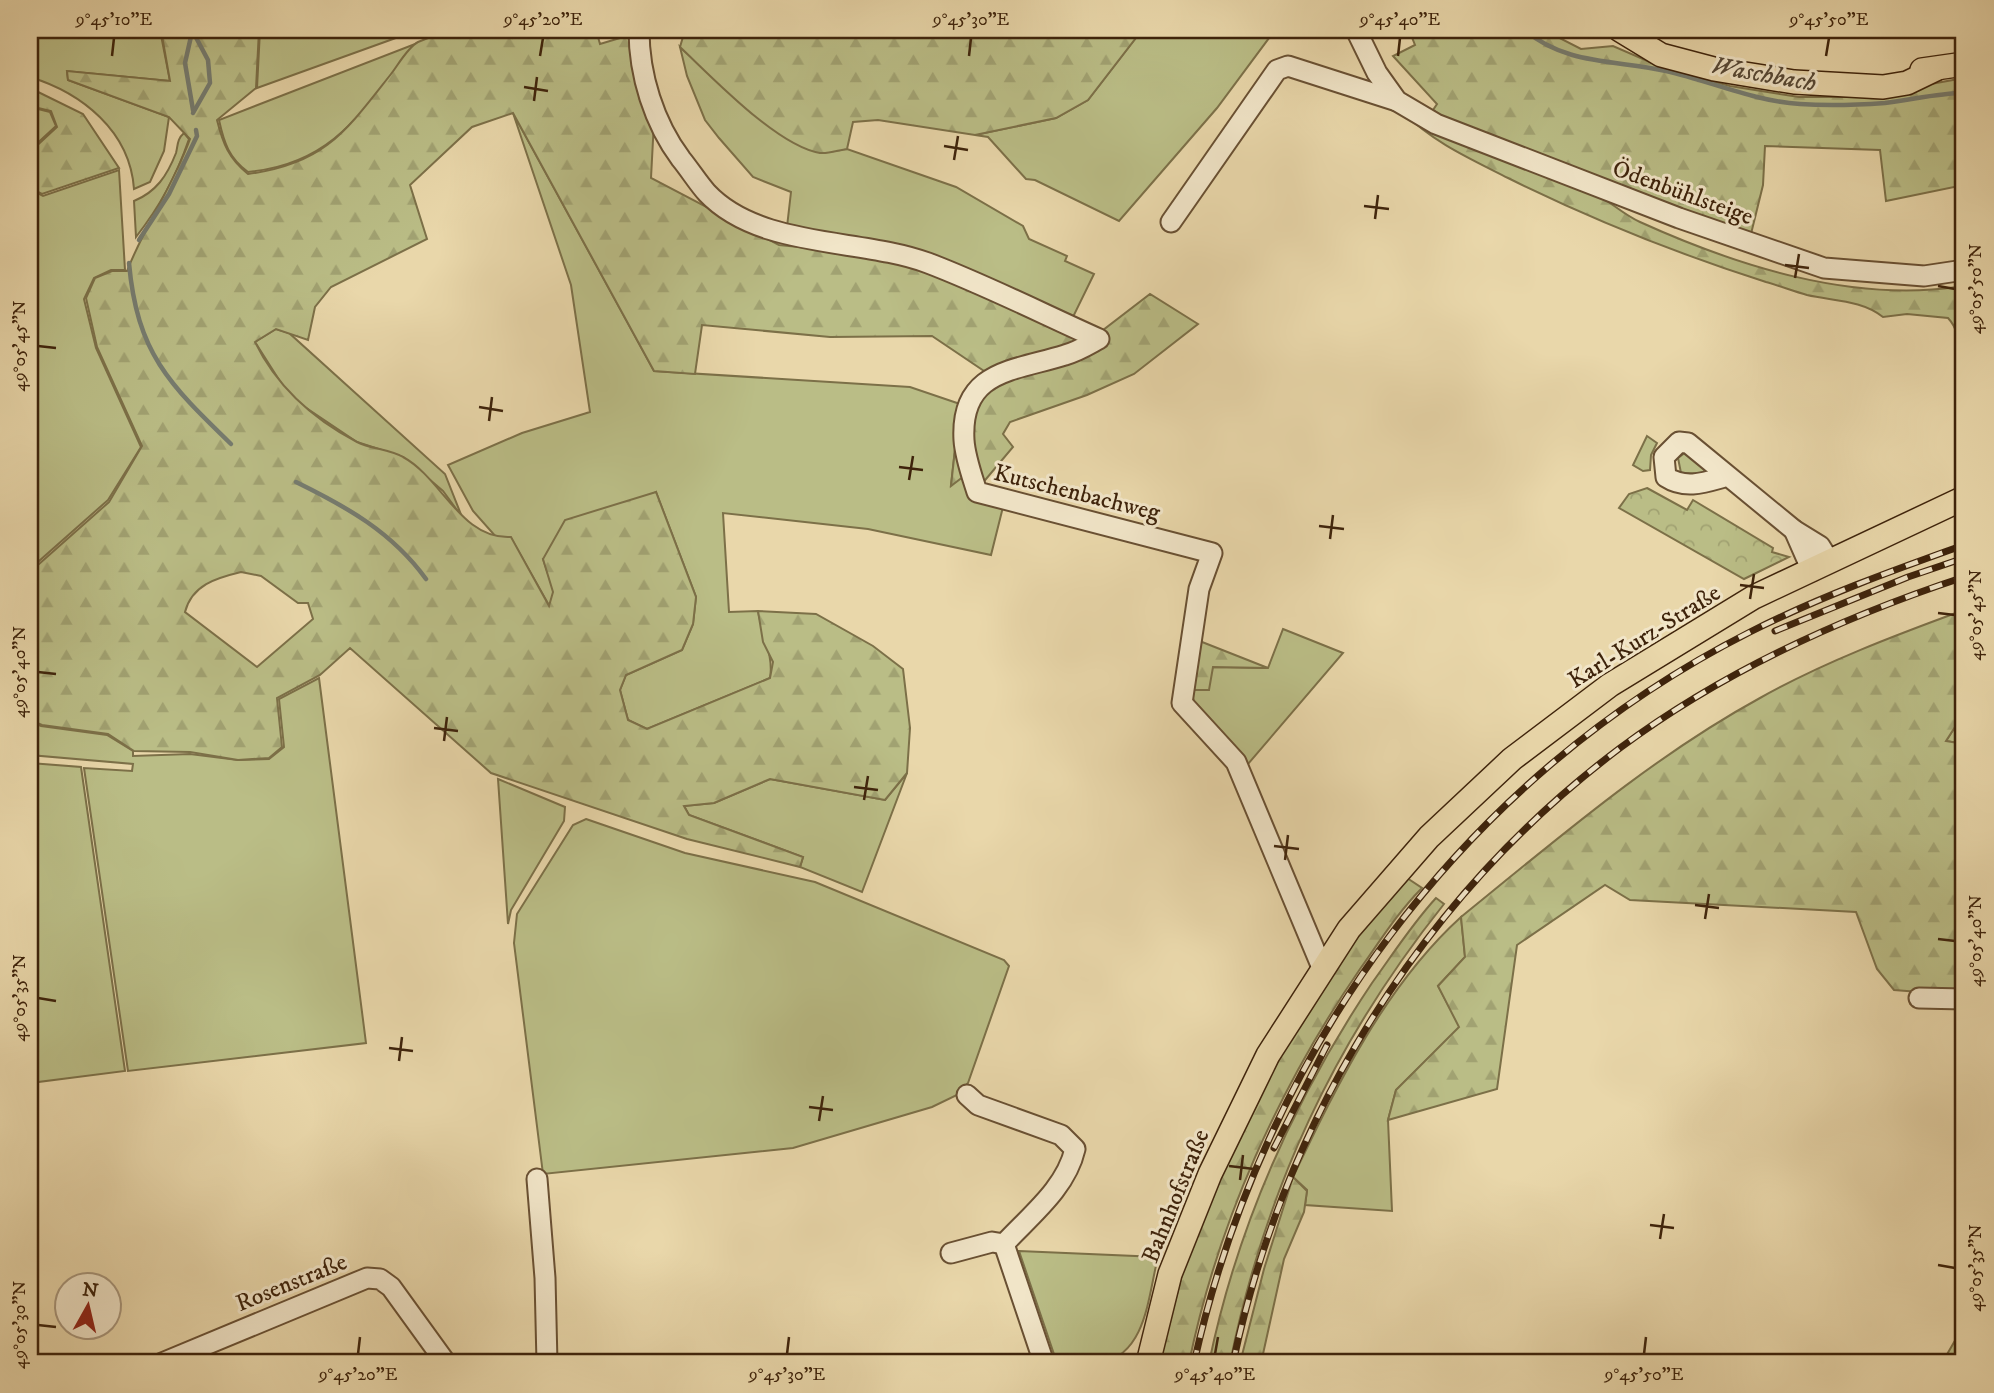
<svg xmlns="http://www.w3.org/2000/svg" width="1994" height="1393" font-family="'IM FELL DW Pica',serif">
<style>
.green{fill:#babd86;stroke:#7c7048;stroke-width:2}
.forest{fill:url(#forest-firs);stroke:#7c7048;stroke-width:2;fill-rule:evenodd}
.park{fill:url(#park-crowns);stroke:#7c7048;stroke-width:2}
.lines{fill:none;stroke-linecap:round;stroke-linejoin:round}
.stream{stroke:#767c70;stroke-width:4.5}
.minor-casing{stroke:#695033;stroke-width:23}
.major-casing{stroke:#3e230b;stroke-width:26}
.minor{stroke:#f1e5c8;stroke-width:19}
.major{stroke:#e9d7aa;stroke-width:23}
.rail-casing{stroke:#3e230b;stroke-width:7}
.rail{stroke:#f1e5c8;stroke-width:4.5;stroke-dasharray:13;stroke-linecap:butt}
.ticks{fill:none;stroke:#3e230b;stroke-width:2.5}
.labels{text-anchor:middle;stroke-width:6;stroke-linejoin:round;paint-order:stroke}
.street-label{font-size:24px;fill:#3e230b;stroke:#f1e5c8}
.water-label{font-size:26px;font-style:italic;fill:#564835;stroke:#f1e5c8}
.neatline{fill:none;stroke:#3e230b;stroke-width:2.5}
.ticks-label{font-size:18px;text-anchor:middle;fill:#3e230b}
</style>
<defs>
<pattern id="forest-firs" width="22" height="20" patternUnits="userSpaceOnUse" patternTransform="scale(1.75)"><rect width="22" height="20" fill="#babd86"/><path d="M5 1l3.5 6h-7zM16 11l3.5 6h-7z" fill="#a1a272"/></pattern>
<pattern id="park-crowns" width="20" height="18" patternUnits="userSpaceOnUse" patternTransform="scale(1.75)"><rect width="20" height="18" fill="#babd86"/><path d="M2 6a3 3 0 1 1 6 0M12 15a3 3 0 1 1 6 0" fill="none" stroke="#a1a272"/></pattern>
</defs>
<rect width="100%" height="100%" fill="#e9d7aa"/>
<filter id="stains"><feTurbulence type="fractalNoise" baseFrequency=".00286" numOctaves="4"/><feColorMatrix values="0 0 0 0 .2 0 0 0 0 .09 0 0 0 0 .02 0 0 0 .5 -.17"/></filter>
<radialGradient id="worn" r=".72"><stop offset=".6" stop-color="#630" stop-opacity="0"/><stop offset="1" stop-color="#630" stop-opacity=".3"/></radialGradient>
<g class="green">
<path d="M30,30H160L170,81L67,71L68,80L169,117L164,151L150,182L134,189C130,131 82,93 30,77Z"/>
<path d="M260,30H418L257,88Z"/>
<path d="M1142,30H1275L1217,108L1119,221L1035,180L1026,179L988,137L975,135L1056,118L1088,100Z"/>
<path d="M415,44C365,107 336,164 248,172C229,158 224,143 219,120Z"/>
<path d="M680,47L753,114L821,153L847,149L956,187L1023,226L1029,239L1067,256L1065,261L1094,274L1072,319L1020,298L929,253L787,227L791,192L753,177L719,138L705,120L687,76Z"/>
<path d="M30,107L50,112L56,126L30,150Z"/>
<path d="M513,113L654,371L910,387L960,404L951,485L968,472L1004,503L991,555L868,529L723,513L729,612L758,611C762,634 774,657 770,678L647,729L628,720L620,690L626,675L682,650L693,624L696,597L656,492L543,559L554,592L550,607L511,538H497L473,511L448,465L522,433L590,412L571,285Z"/>
<path d="M184,133L189,139C176,177 160,206 136,237L134,201C156,192 167,176 176,153C178,145 177,139 184,133Z"/>
<path d="M119,170L125,270H111L94,278L84,299L96,348L141,447L108,500L39,561L30,558V189L43,196Z"/>
<path d="M276,329L289,333L445,474L462,517L443,491L403,457L357,442L290,397L255,342Z"/>
<path d="M1647,436L1657,443L1651,455L1650,470L1643,471L1633,465Z"/>
<path d="M1686,452L1709,466L1708,474L1681,473L1678,458Z"/>
<path d="M1283,629L1343,653L1242,771L1195,706L1191,690L1213,667L1268,668Z"/>
<path d="M319,678L366,1043L128,1071L84,768L132,771L133,764L30,755V721L41,726L107,735L133,751V756L190,754L238,760L269,759L284,747L279,699Z"/>
<path d="M1964,713V744L1946,741Z"/>
<path d="M30,763L81,767L125,1071L30,1083Z"/>
<path d="M907,773L862,892L800,867L803,857L689,815L684,806L714,803L770,779L885,800Z"/>
<path d="M498,779L565,807L564,821L511,910L508,924Z"/>
<path d="M586,819L685,853L815,882L1004,960L1009,966L968,1083L957,1095L932,1107L793,1148L543,1174L514,943L517,914L573,825Z"/>
<path d="M1461,917L1465,957L1438,986L1460,1027L1396,1090L1388,1120L1392,1211L1305,1205L1307,1190L1293,1177C1337,1085 1385,986 1461,917Z"/>
<path d="M1019,1251L1158,1257C1148,1296 1147,1352 1102,1363C1088,1366 1071,1363 1057,1363Z"/>
<path d="M1964,1325V1363H1942Z"/>
</g>
<g class="forest">
<path d="M161,30H259L256,88L217,120C223,144 229,159 248,174C325,164 346,131 391,74C398,65 408,47 418,42C449,28 480,30 512,30L513,38L540,30H596L600,44L630,35L654,121L651,178L779,245L931,260L1090,340L1150,294L1198,324L1134,374L1087,395L1010,422L1003,434L1013,447L981,485L968,473L951,486L960,404L984,371L932,336L830,337L702,325L695,374L654,371L513,113L472,127L410,185L427,239L331,287L315,307L308,340L276,329L255,342C277,387 313,419 357,442C371,449 389,449 403,457C442,478 461,540 511,537L549,606L553,592L543,559L565,520L656,492L696,597L693,624L682,650L626,675L620,690L628,720L647,729L770,678L773,662L763,642L758,611L816,614L873,646L903,669L910,728L907,773L885,800L770,779L714,803L684,806L689,815L803,857L800,867L687,839L491,773L350,648L320,675L277,698L282,747L269,758L238,760L190,752L134,751L108,734L42,725L30,720V572L109,502L142,446L97,347L86,298L95,278L112,271H127C145,225 173,186 190,139L169,117L68,80L67,71L170,81ZM241,572L261,576L298,603H308L313,619L257,667L185,612C192,585 216,578 241,572Z"/>
<path d="M685,30H1142L1088,100L1056,118L975,135L878,120L853,122L847,149C839,150 828,154 820,153C777,146 712,77 680,47Z"/>
<path d="M1409,30H1544L1581,49L1613,46L1666,69L1730,86L1799,97H1859L1964,78V185L1886,201L1880,150L1765,146L1763,185L1750,238L1445,118L1433,110L1437,104L1393,56L1415,45Z"/>
<path d="M30,88L83,114L119,168L42,194L30,188V152L57,127L51,111L30,106Z"/>
<path d="M1404,113C1466,139 1530,162 1590,191C1608,199 1622,214 1640,222C1737,266 1850,302 1957,287C1972,303 1962,352 1959,372C1955,352 1964,335 1948,318L1907,314L1883,317C1862,300 1833,301 1807,295C1793,291 1780,286 1766,282C1678,254 1591,219 1508,178C1471,159 1434,143 1404,113Z"/>
<path d="M1964,610V713L1946,741L1964,744V894L1958,895V995L1894,990L1877,969L1856,912L1630,900L1605,885L1517,945L1497,1089L1388,1120L1396,1090L1459,1027L1438,986L1465,957L1461,917C1556,840 1652,757 1760,698C1824,662 1896,635 1964,610Z"/>
<path d="M1197,640L1268,668L1213,667L1209,690H1191Z"/>
<path d="M1404,876L1422,888C1398,912 1380,941 1360,969C1279,1087 1218,1222 1189,1363H1159L1183,1271L1205,1205L1271,1065L1332,971Z"/>
<path d="M1436,898L1444,904C1334,1042 1265,1190 1230,1363H1209C1237,1227 1295,1098 1372,983C1393,954 1412,924 1436,898Z"/>
<path d="M1293,1177L1307,1191L1304,1212L1284,1259L1261,1363H1240L1264,1269Z"/>
</g>
<path class="park" d="M1647,488L1687,510L1693,500L1773,548L1772,552L1789,557L1744,579L1619,508L1629,494Z"/>
<g class="lines">
<g class="stream">
<path d="M192,30L208,60L210,83L193,113"/>
<path d="M1525,30C1564,65 1618,60 1666,71C1711,81 1753,101 1800,104C1828,106 1857,105 1885,103C1912,100 1937,93 1964,93"/>
<path d="M192,32L185,63L193,110"/>
<path d="M139,240L169,194L197,136L196,130"/>
<path d="M129,263C137,353 169,384 231,444"/>
<path d="M296,482C347,507 392,532 426,579"/>
</g>
<defs>
<g id="minor">
<path d="M639,30C639,75 654,123 681,159C690,170 698,183 707,193C760,249 862,238 928,263C986,285 1043,314 1099,339C1088,345 1077,352 1065,355C1014,371 960,370 964,440C965,457 972,476 977,492L1212,553L1199,589L1182,703L1236,762L1323,970"/>
<path d="M1356,30L1377,73L1397,101L1436,124L1679,218L1824,268L1924,276L1964,270"/>
<path d="M1171,222L1277,70L1288,66L1397,101"/>
<path d="M1728,476C1706,482 1686,490 1666,477L1664,457L1679,442L1688,443L1794,530L1820,546L1830,562"/>
<path d="M1794,530L1812,571"/>
<path d="M1919,998L1964,999"/>
<path d="M967,1095L978,1105L1061,1135L1075,1149C1066,1188 1031,1215 1004,1244L1044,1363"/>
<path d="M537,1179L545,1278L547,1363"/>
<path d="M951,1253L992,1242L1004,1244"/>
<path d="M162,1363L367,1278L380,1279L391,1287L446,1363"/>
</g>
<g id="major">
<path d="M1620,30L1661,55L1714,69L1794,82L1883,87L1907,83L1936,69"/>
<path d="M1922,70L1964,64"/>
<path d="M1148,1363L1170,1274L1210,1174L1268,1055L1349,929L1429,837L1512,759L1610,685L1754,597L1964,498"/>
</g>
</defs>
<use href="#minor" class="minor-casing"/>
<use href="#major" class="major-casing"/>
<use href="#minor" class="minor"/>
<use href="#major" class="major"/>
<defs>
<g id="rail">
<path d="M1775,631L1908,577L1964,558"/>
<path d="M1274,1148L1327,1045"/>
<path d="M1194,1363C1263,1052 1463,777 1750,632C1819,597 1891,571 1964,545"/>
<path d="M1233,1363C1285,1119 1420,898 1620,748C1722,672 1843,617 1964,577"/>
</g>
</defs>
<use href="#rail" class="rail-casing"/>
<use href="#rail" class="rail"/>
</g>
<path class="ticks" d="M112,56L114,38M540,56L543,38M969,56L971,38M1398,56L1400,38M1826,56L1829,38M524,87L548,91M534,101L537,77M944,146L968,150M954,160L958,136M1364,206L1389,209M1375,219L1378,195M1785,265L1809,268M1795,278L1799,254M1938,286L1955,289M38,346L56,348M479,407L503,411M489,421L492,397M899,467L923,470M909,480L913,456M1319,526L1344,529M1330,539L1333,515M1740,585L1764,588M1750,599L1754,574M1938,613L1955,615M38,672L56,674M434,728L458,731M444,741L447,717M854,787L878,790M864,800L868,776M1274,846L1299,849M1285,860L1288,835M1695,905L1719,908M1705,919L1709,894M1938,939L1955,941M38,998L56,1001M389,1048L413,1051M399,1061L402,1037M809,1107L833,1110M819,1121L823,1096M1229,1166L1254,1169M1240,1180L1243,1155M1650,1225L1674,1228M1660,1239L1664,1214M1938,1265L1955,1268M38,1325L56,1327M358,1354L360,1337M787,1354L789,1337M1215,1354L1218,1337M1644,1354L1646,1337"/>
<g class="labels">
<g class="street-label">
<text transform="translate(1683 192) rotate(20)" y="8">Ödenbühlsteige</text>
<text transform="translate(1077 492) rotate(14)" y="8">Kutschenbachweg</text>
<text transform="translate(1644 636) rotate(-32)" y="8">Karl-Kurz-Straße</text>
<text transform="translate(1175 1196) rotate(-68)" y="8">Bahnhofstraße</text>
<text transform="translate(291 1282) rotate(-22)" y="8">Rosenstraße</text>
</g>
<g class="water-label">
<text transform="translate(1764 73) rotate(10)" y="9">Waschbach</text>
</g>
</g>
<rect width="1994" height="1393" fill="none" stroke="#e9d7aa" stroke-width="77"/>
<g transform="translate(88 1306) rotate(8)"><circle r="33" fill="#f1e5c8" stroke="#a9977c" stroke-width="2"/>
<path d="M0-5L12 26L0 18L-12 26Z" fill="#8f2418"/>
<text y="-10" font-size="19" font-weight="bold" text-anchor="middle" fill="#3e230b">N</text>
</g>
<rect x="38" y="38" width="1917" height="1316" class="neatline"/>
<g class="ticks-label">
<text x="114" y="25">9°45'10"E</text>
<text x="543" y="25">9°45'20"E</text>
<text x="971" y="25">9°45'30"E</text>
<text x="1400" y="25">9°45'40"E</text>
<text x="1829" y="25">9°45'50"E</text>
<text transform="translate(1975 289) rotate(-90)" y="6">49°05'50"N</text>
<text transform="translate(19 346) rotate(-90)" y="6">49°05'45"N</text>
<text transform="translate(1975 615) rotate(-90)" y="6">49°05'45"N</text>
<text transform="translate(19 672) rotate(-90)" y="6">49°05'40"N</text>
<text transform="translate(1975 941) rotate(-90)" y="6">49°05'40"N</text>
<text transform="translate(19 998) rotate(-90)" y="6">49°05'35"N</text>
<text transform="translate(1975 1268) rotate(-90)" y="6">49°05'35"N</text>
<text transform="translate(19 1325) rotate(-90)" y="6">49°05'30"N</text>
<text x="358" y="1380">9°45'20"E</text>
<text x="787" y="1380">9°45'30"E</text>
<text x="1215" y="1380">9°45'40"E</text>
<text x="1644" y="1380">9°45'50"E</text>
</g>
<rect width="100%" height="100%" filter="url(#stains)"/>
<rect width="100%" height="100%" fill="url(#worn)"/>
</svg>
